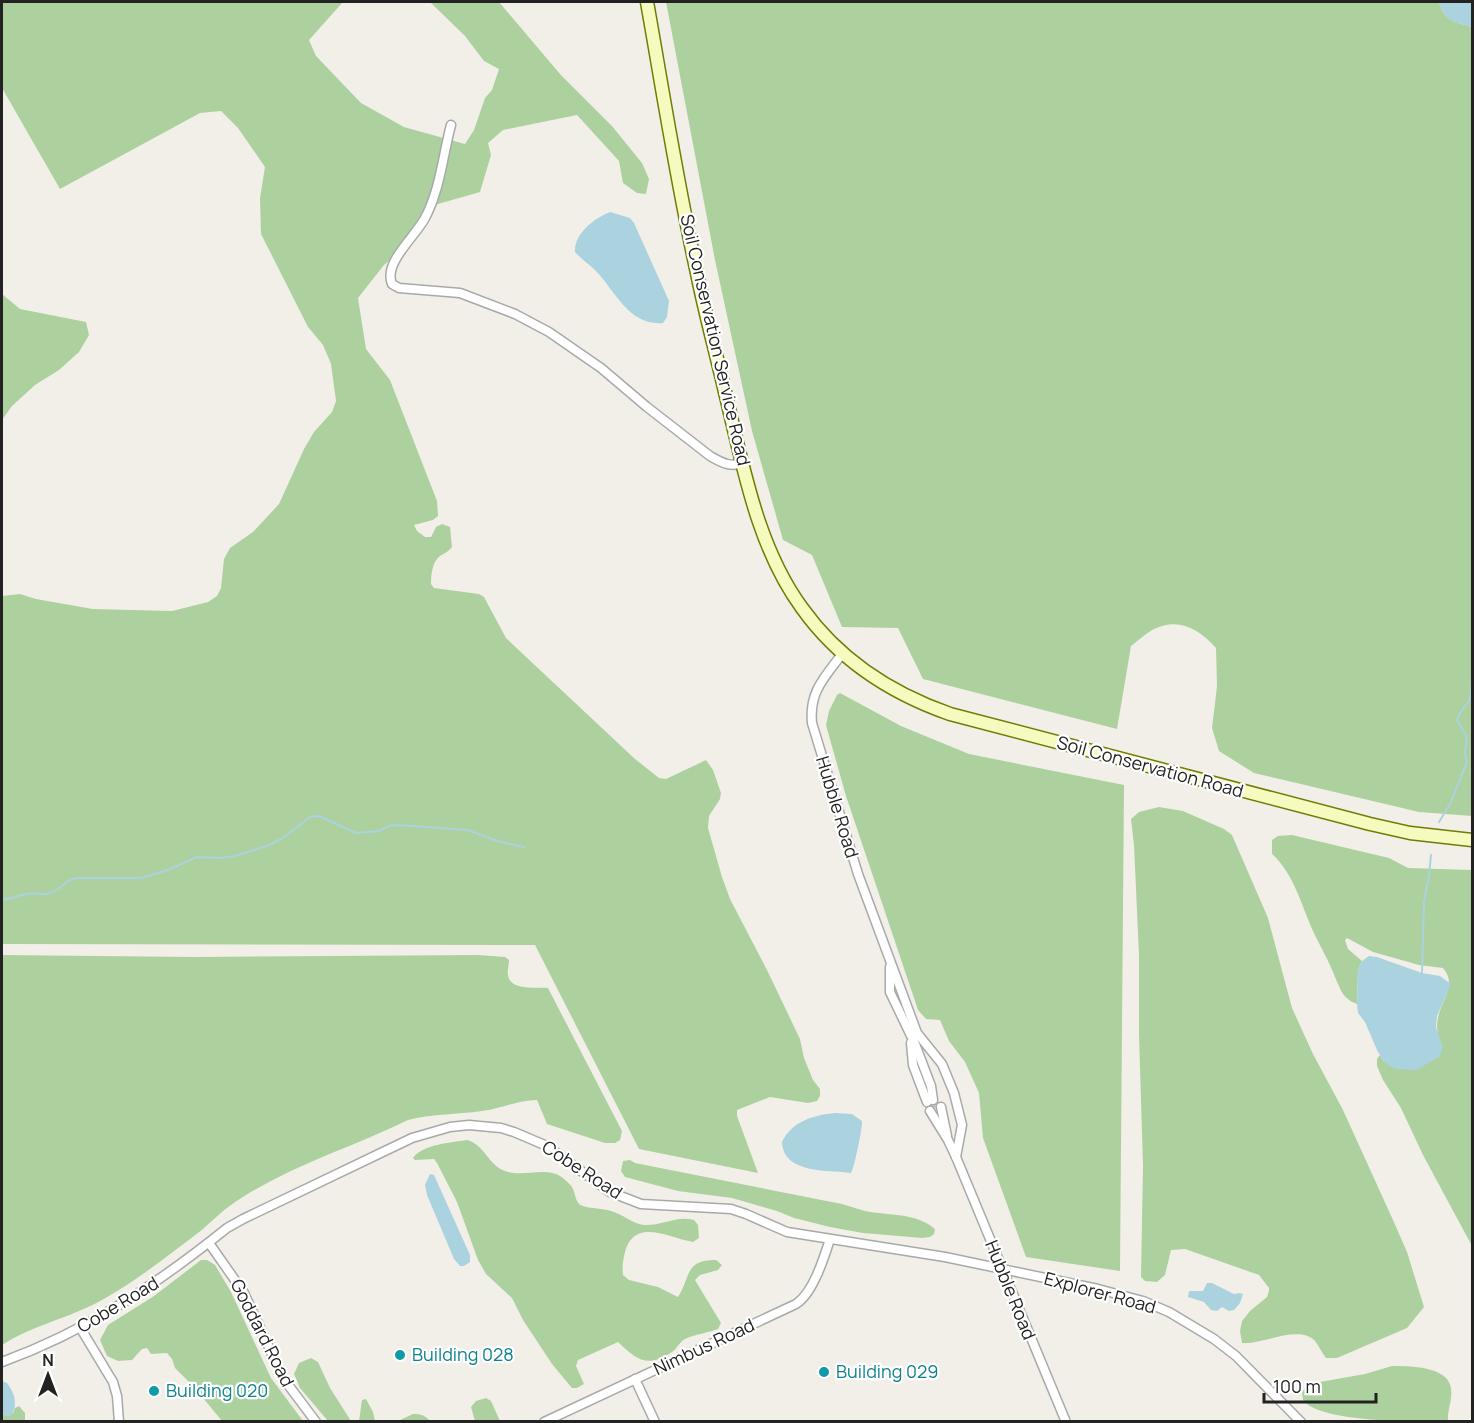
<svg xmlns="http://www.w3.org/2000/svg" width="1474" height="1423" font-family="Manrope,sans-serif">
<style>
.forest{fill:#add19e}
.water{fill:#aad3df}
.lines{fill:none;stroke-linecap:round;stroke-linejoin:round}
.stream{stroke:#aad3df;stroke-width:2}
.street-tunnel{stroke:#c8c6c1;stroke-width:8;stroke-dasharray:8 4;stroke-linecap:butt}
.street-casing{stroke:#a9a9a9;stroke-width:11}
.secondary-casing{stroke:#707d05;stroke-width:15}
.street{stroke:#fff;stroke-width:8}
.secondary{stroke:#f7fabf;stroke-width:12}
.culture-dot{fill:#0f9aa8;stroke:#fff;stroke-width:2}
.labels{text-anchor:middle;stroke-width:4.5;stroke-linejoin:round;paint-order:stroke}
.street-label{font-size:18px;fill:#222;stroke:#fff}
.culture-label{font-size:18px;fill:#0d838f;stroke:#fff;text-anchor:start}
</style>
<rect width="100%" height="100%" fill="#f2efe9"/>
<g class="forest">
<path d="M2,2H343L309,40L316,56L361,103L404,127L465,144L474,130L485,98L492,90L499,69L484,61L465,36L430,2H499L560,74L612,126L642,163L649,179L646,194L637,193L623,183L619,161L577,115L503,130L488,143L491,155L480,192L431,206L407,245L384,265L358,298L366,349L390,380L437,501L438,516L433,520L414,525L417,531L425,537H431L436,527L442,524L450,527L452,547C448,552 445,553 440,556C432,562 431,575 431,584L434,588L479,594L484,597L506,638L635,759L659,778L666,779L706,760L713,770L721,793L720,799L709,816L708,828L722,877L730,899L767,970L800,1039L804,1058L813,1080L820,1089V1096L817,1101L808,1103L770,1097L737,1110V1116L758,1173L639,1149L535,945L2,944V596L20,594L36,599L93,609L172,611L208,602L217,596L221,588L224,559L230,548L253,532L279,504L304,449L314,432L332,412L336,401L331,364L323,345L308,327L261,234L260,198L265,167L238,128L221,111L200,113L60,189L2,88Z"/>
<path d="M666,2H1439C1445,22 1454,21 1472,27V816L1419,812L1254,773L1219,751L1212,728L1217,686L1216,648C1199,629 1179,617 1154,629C1146,633 1138,641 1131,646L1117,729L923,679L898,628L842,627L812,555L783,540L752,431L715,260Z"/>
<path d="M2,294L20,309L86,322L89,335L79,352L59,370L35,385L12,406L2,420Z"/>
<path d="M840,693L901,726L969,754L1124,785L1120,1271L1026,1257L983,1138L979,1093L965,1062L949,1041L940,1020L926,1019L918,1010L846,796L831,743L826,725L829,711L837,695Z"/>
<path d="M1159,807L1183,811L1224,829L1232,835L1268,918L1292,1008L1313,1054L1343,1110L1393,1220L1407,1252L1424,1307L1407,1328L1337,1358H1326C1322,1353 1319,1346 1315,1341C1299,1324 1262,1345 1242,1343L1240,1331L1242,1321L1250,1311L1267,1297L1269,1291V1288L1259,1275L1185,1249L1171,1250L1165,1275L1157,1282L1145,1281L1141,1277L1143,1166L1139,1034V955L1134,845L1131,819L1139,812Z"/>
<path d="M1292,835L1389,858L1408,868L1472,870V1246L1423,1155L1401,1108L1383,1080L1377,1066V1059L1380,1055L1384,1062L1439,1037C1429,1008 1462,990 1443,968L1419,965L1373,952L1347,938L1345,940L1348,949L1362,961L1358,970L1357,1004C1342,998 1341,990 1335,977C1329,961 1320,946 1313,931C1301,904 1294,874 1272,854V840L1278,836Z"/>
<path d="M2,955L195,957L478,955L505,957L509,960C509,965 507,971 508,975C510,991 537,987 548,988L622,1131L620,1140L615,1143H605L547,1124L537,1100C518,1100 500,1109 482,1111C456,1115 435,1113 408,1120C351,1148 283,1168 231,1205C221,1212 212,1221 203,1229C170,1254 138,1280 102,1300C70,1318 33,1325 2,1345Z"/>
<path d="M467,1140C485,1145 488,1165 505,1171C523,1178 547,1165 563,1178C566,1181 570,1184 572,1187C576,1194 575,1204 583,1206C592,1209 602,1208 611,1211C623,1214 631,1223 644,1225C661,1226 678,1215 694,1220L698,1225L699,1238L693,1242C668,1238 635,1217 625,1252C623,1260 622,1267 623,1275L629,1280L658,1287L678,1297C691,1277 684,1260 716,1260L722,1265L718,1270L700,1275L695,1280L721,1323L718,1329C708,1333 695,1334 685,1339C679,1342 677,1349 672,1352C647,1369 636,1359 618,1342L578,1360L576,1366L584,1384L577,1388H572L552,1364L523,1320L512,1298L486,1274L478,1260L457,1202L437,1163L434,1159L415,1160L413,1158C423,1144 450,1143 467,1140Z"/>
<path d="M630,1160L635,1163L842,1204C850,1206 857,1209 865,1211C889,1216 915,1212 935,1229L934,1234L930,1237L922,1238L863,1233L830,1227L794,1218L777,1211L732,1198L678,1191L625,1177L621,1171L623,1161Z"/>
<path d="M201,1260H207L215,1265L231,1292L271,1378L303,1421H222L194,1387L175,1368L172,1359L167,1353L151,1354L147,1348L142,1349L132,1360L118,1361L107,1356L100,1340L108,1325L154,1296Z"/>
<path d="M311,1358L318,1362L330,1388L351,1421H328L300,1388L294,1374L299,1363Z"/>
<path d="M1392,1366C1409,1366 1448,1366 1451,1388C1453,1399 1447,1410 1448,1421C1418,1422 1320,1423 1303,1400L1302,1393L1304,1389L1314,1383L1365,1374Z"/>
<path d="M486,1398L491,1401L500,1421H475L471,1407L476,1401Z"/>
<path d="M366,1399L373,1412L375,1421H359L362,1400Z"/>
<path d="M19,1406L25,1413V1421H2V1411L4,1415L13,1413L15,1408Z"/>
<path d="M413,1414C421,1414 425,1415 430,1421H398Z"/>
</g>
<g class="water">
<path d="M1439,2H1472V27C1455,22 1445,22 1439,2Z"/>
<path d="M610,212L630,218L634,223L669,301L667,317L663,323C629,326 616,292 596,271C589,264 581,259 575,252C574,233 595,218 610,212Z"/>
<path d="M1369,956L1377,957L1422,973L1440,976L1451,984L1437,1016L1436,1027L1443,1048L1439,1057L1416,1070L1395,1069L1384,1062L1377,1050L1365,1022L1358,1013L1357,1004L1358,970L1362,961Z"/>
<path d="M835,1113L852,1114L862,1121C863,1126 854,1169 851,1173C829,1170 783,1174 782,1142C792,1121 814,1115 835,1113Z"/>
<path d="M430,1174L434,1175L470,1255V1262L464,1266H460L454,1259L427,1195L425,1185Z"/>
<path d="M1207,1283H1212L1234,1294L1239,1293L1243,1294L1240,1303L1234,1310L1229,1311L1222,1307L1217,1311L1211,1310L1204,1302L1188,1297L1189,1291H1203Z"/>
<path d="M2,1381L7,1383C15,1393 19,1408 9,1417L4,1415L2,1411Z"/>
</g>
<g class="lines">
<g class="stream">
<path d="M1439,822L1450,804L1467,762L1465,753L1467,737L1457,720C1460,710 1463,710 1468,702C1473,695 1471,685 1472,677"/>
<path d="M2,900C10,899 17,896 26,894C36,892 45,897 55,891C62,887 66,881 75,878H141L168,870L197,857L221,858L235,856L269,845L283,838L310,817L319,816L356,833L379,831L389,826L397,825L468,830L497,841L524,847"/>
<path d="M1422,973L1424,902L1429,875L1431,855"/>
</g>
<path class="street-tunnel" d="M933,1100L936,1109"/>
<defs>
<g id="street">
<path d="M451,125C443,155 440,190 425,218C415,237 383,263 392,284L399,288L460,293L515,314L549,332L601,368L647,407L710,456C721,462 730,468 743,463"/>
<path d="M842,654C824,678 809,692 812,723L858,874L917,1033L942,1064L954,1093L962,1125L956,1157"/>
<path d="M890,967V992L915,1044L931,1086L933,1100"/>
<path d="M911,1043L913,1065L927,1102"/>
<path d="M941,1107L947,1136"/>
<path d="M930,1111L948,1140L956,1157L1066,1422"/>
<path d="M209,1243L244,1293L283,1378L316,1422"/>
<path d="M81,1329L113,1382L117,1396L119,1422"/>
<path d="M2,1362C87,1331 156,1285 227,1228L243,1219L412,1138L450,1127L469,1125L501,1128L514,1132L547,1146L610,1192L641,1204L731,1209L746,1214L787,1232L945,1257L1098,1289L1143,1301L1169,1312L1214,1339L1236,1356L1301,1422"/>
<path d="M635,1379L655,1422"/>
<path d="M544,1422L796,1304C813,1293 824,1258 830,1239"/>
</g>
<path id="secondary" d="M647,2C663,92 677,183 697,273C705,313 716,353 725,392C743,465 757,547 802,608C839,660 890,693 950,714L1370,824L1410,833L1472,840"/>
</defs>
<use href="#street" class="street-casing"/>
<use href="#secondary" class="secondary-casing"/>
<use href="#street" class="street"/>
<use href="#secondary" class="secondary"/>
</g>
<g class="culture-dot">
<circle cx="400" cy="1355" r="6"/>
<circle cx="824" cy="1372" r="6"/>
<circle cx="154" cy="1391" r="6"/>
</g>
<g class="labels">
<g class="street-label">
<text transform="translate(715 340) rotate(77)" y="6">Soil Conservation Service Road</text>
<text transform="translate(1150 767) rotate(15)" y="6">Soil Conservation Road</text>
<text transform="translate(837 807) rotate(73)" y="6">Hubble Road</text>
<text transform="translate(582 1170) rotate(33)" y="6">Cobe Road</text>
<text transform="translate(1010 1290) rotate(68)" y="6">Hubble Road</text>
<text transform="translate(1100 1293) rotate(15)" y="6">Explorer Road</text>
<text transform="translate(118 1305) rotate(-31)" y="6">Cobe Road</text>
<text transform="translate(262 1333) rotate(63)" y="6">Goddard Road</text>
<text transform="translate(704 1347) rotate(-25)" y="6">Nimbus Road</text>
</g>
<g class="culture-label">
<text x="412" y="1361">Building 028</text>
<text x="836" y="1378">Building 029</text>
<text x="166" y="1397">Building 020</text>
</g>
</g>
<rect width="1474" height="1423" fill="none" stroke="#222222" stroke-width="6"/>
<g transform="translate(48 1375)" stroke="#ffffff" stroke-width="4.5" paint-order="stroke">
<path d="M0-4.5L10 22L0 15L-10 22Z" fill="#222222"/>
<text y="-9" font-size="16" font-weight="bold" text-anchor="middle" fill="#222222">N</text>
</g>
<path d="M1264 1393v9h112v-9" fill="none" stroke="#222222" stroke-width="3"/>
<text x="1273" y="1393" font-size="18" fill="#222222" stroke="#ffffff" stroke-width="4.5" paint-order="stroke">100 m</text>
</svg>
